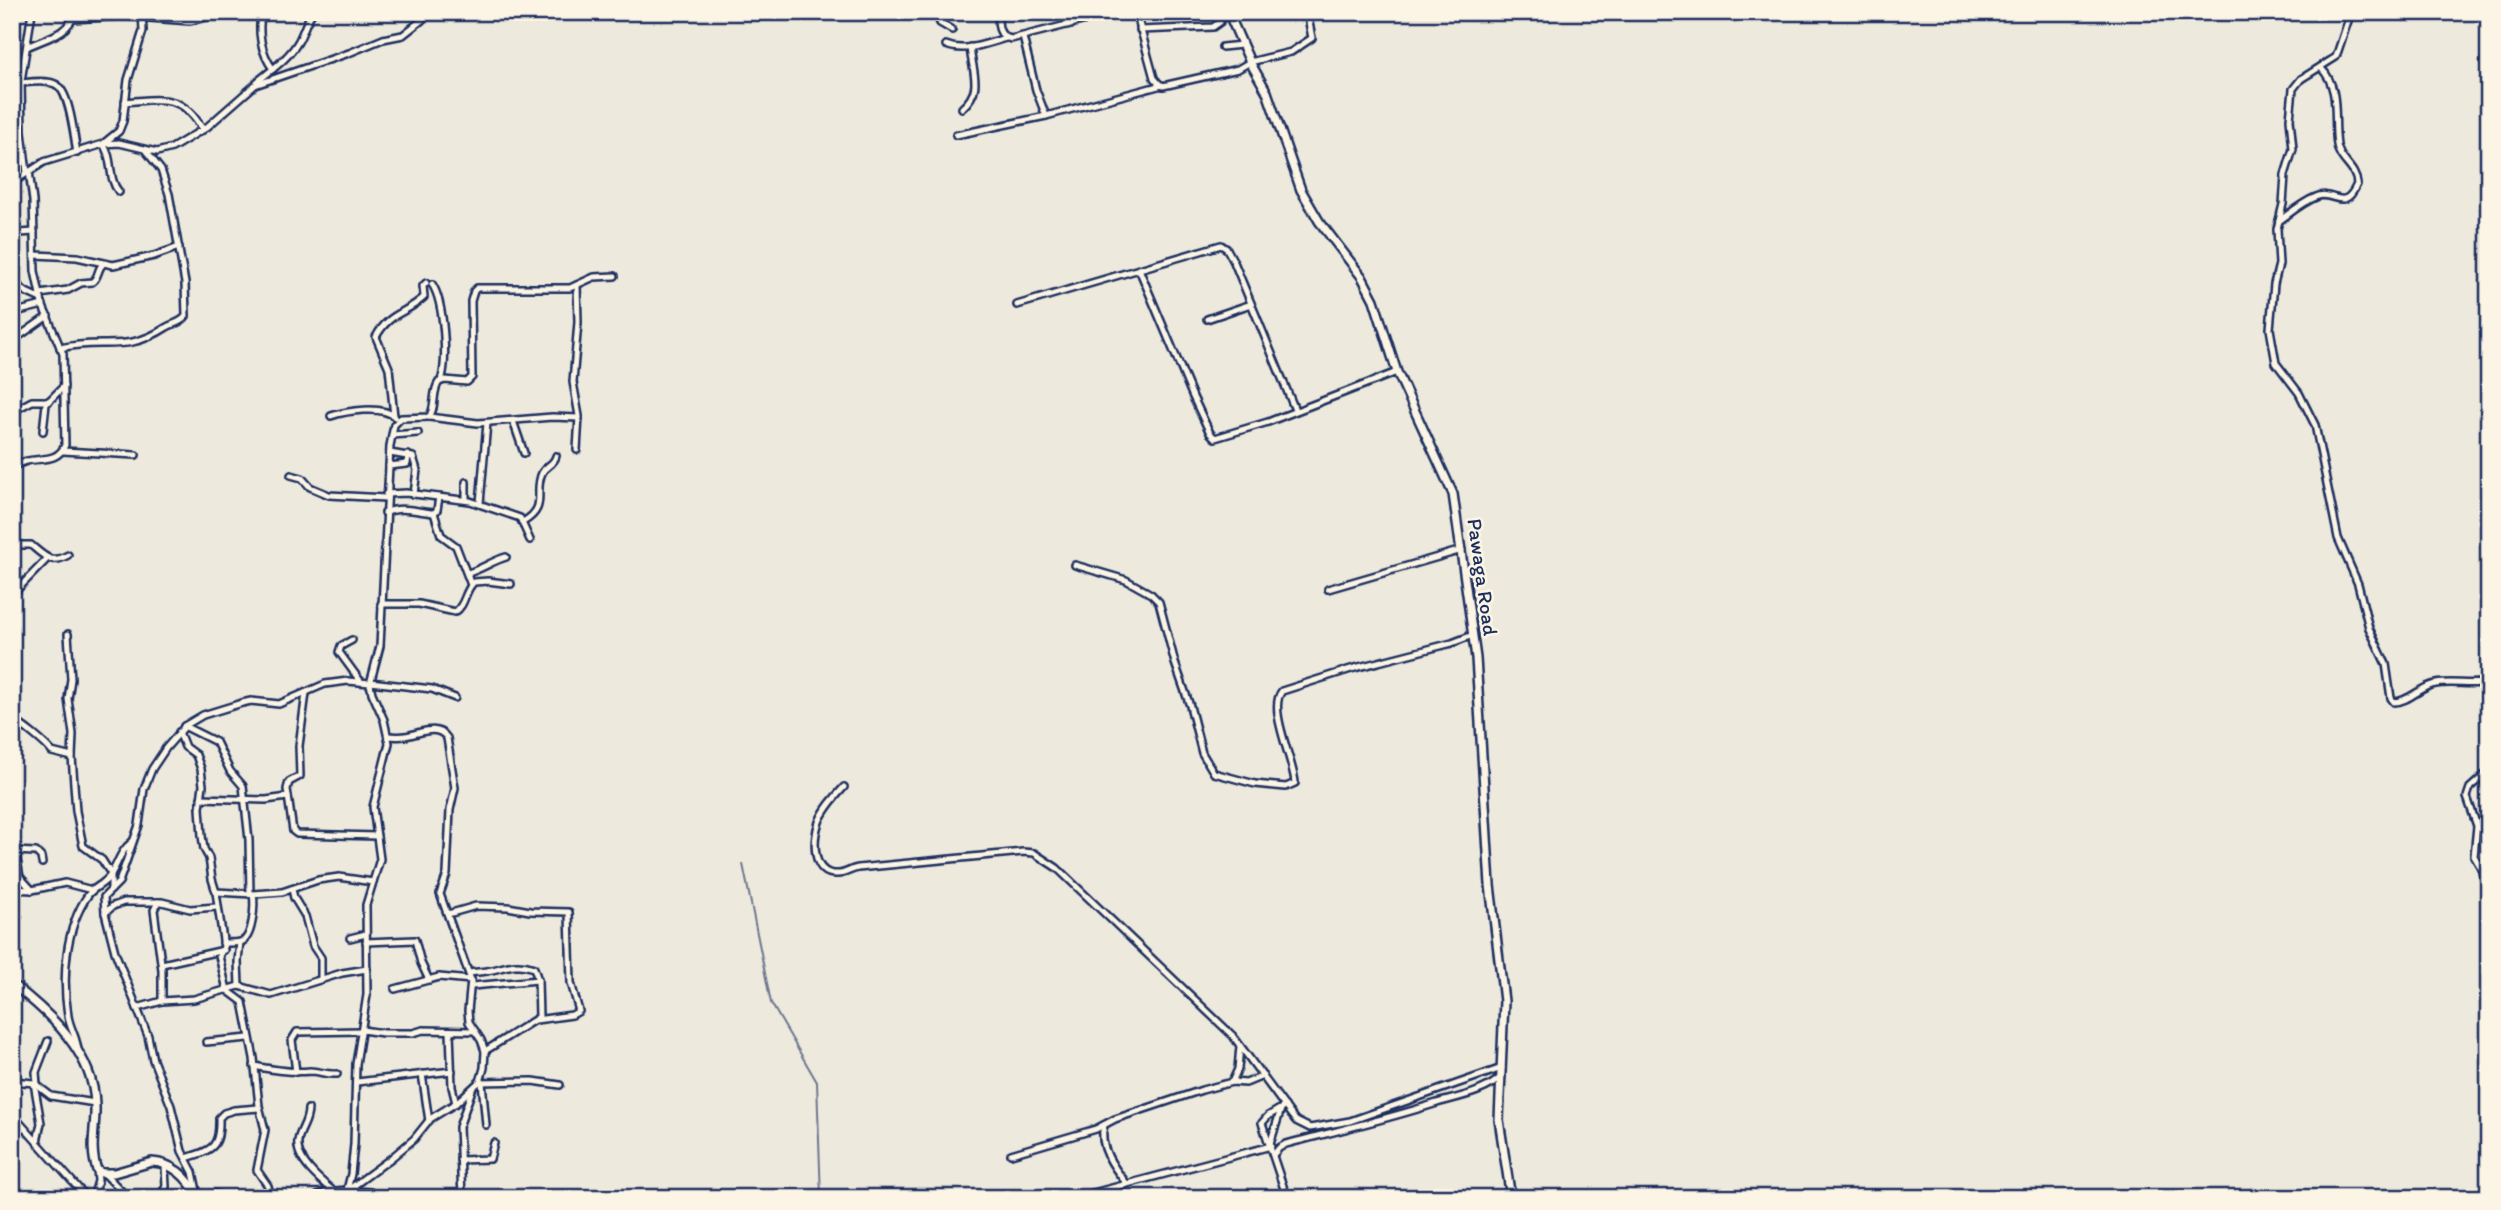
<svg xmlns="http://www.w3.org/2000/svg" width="2501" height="1210" font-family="Itim,sans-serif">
	<rect width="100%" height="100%" fill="#eee9dd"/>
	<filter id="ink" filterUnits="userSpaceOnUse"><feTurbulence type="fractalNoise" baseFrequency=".0143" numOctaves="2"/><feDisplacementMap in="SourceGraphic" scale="14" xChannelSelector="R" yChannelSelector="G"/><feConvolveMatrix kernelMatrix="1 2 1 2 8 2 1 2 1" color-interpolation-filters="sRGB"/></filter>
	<g filter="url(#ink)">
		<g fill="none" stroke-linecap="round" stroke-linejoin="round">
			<path stroke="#6c778f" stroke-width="2" d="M743 864 771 1003 817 1082 821 1198"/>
			<g stroke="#1b2f5e" stroke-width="10">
				<g id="street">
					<path d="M233 12H243"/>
					<path d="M262 12C257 31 261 53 273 69"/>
					<path d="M936 12 940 23 952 30"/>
					<path d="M998 12C998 24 997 36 1011 39L1118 12"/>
					<path d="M1069 12 1071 25"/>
					<path d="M1136 12 1154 78 1160 85 1163 86 1238 69 1250 62 1291 52 1312 38 1307 12"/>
					<path d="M2351 12 2336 57 2301 79 2293 89 2290 119 2293 149 2285 175 2283 204 2277 229 2279 264 2274 284 2270 329 2276 363 2299 393 2315 425 2338 538 2358 584 2369 628 2386 664 2391 698 2394 702C2409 702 2421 686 2436 684 2454 681 2471 686 2489 682"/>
					<path d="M73 19 123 16 190 21 228 12"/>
					<path d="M1140 30 1213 27 1220 22 1221 12"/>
					<path d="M1023 37 1036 90 1046 116"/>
					<path d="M946 45C965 53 987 43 1006 38"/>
					<path d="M27 47C45 38 69 35 75 12"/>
					<path d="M1222 47 1242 45"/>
					<path d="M257 82C271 70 288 59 298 42 304 32 305 22 313 12"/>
					<path d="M21 83C31 82 46 80 55 84 70 90 74 137 77 153"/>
					<path d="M125 102C162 99 182 93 203 130"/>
					<path d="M962 108C984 89 972 72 970 47"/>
					<path d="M956 135 1046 116 1162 85"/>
					<path d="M103 144C114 159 107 178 119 192"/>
					<path d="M104 144 119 143 157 152 172 148 207 127 255 85 349 53 383 39 403 35 422 20 423 12"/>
					<path d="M27 173 22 132 21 81 32 12"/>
					<path d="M12 183 44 162 103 144 119 131 123 121 128 80 143 31 142 12"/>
					<path d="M2279 221C2290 213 2303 202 2316 197 2333 189 2344 214 2357 184 2356 167 2339 161 2337 145 2333 120 2341 88 2321 68"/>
					<path d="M12 238 20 233 34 232"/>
					<path d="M35 255 77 257 113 265 154 256 179 247"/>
					<path d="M1139 269 1193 397 1210 433 1215 438 1268 422 1397 372"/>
					<path d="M12 281 26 292 41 299"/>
					<path d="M432 284C444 302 448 360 441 381"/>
					<path d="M577 285 578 322 573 382 579 416 577 450"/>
					<path d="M40 294 68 290 81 283 92 282C99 278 97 269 103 264"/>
					<path d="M1017 305 1221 245 1227 249 1234 262 1295 410"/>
					<path d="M12 313 43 305"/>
					<path d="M1207 319 1251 304"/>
					<path d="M21 335 48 316"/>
					<path d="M60 348C105 337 124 355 167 327 174 323 181 323 186 316L185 283 169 194 161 170 146 151"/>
					<path d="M17 409 32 401H48"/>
					<path d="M331 416C346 411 383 405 395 417"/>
					<path d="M394 416 389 368 376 337C389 312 406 314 424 297L423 286 426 283"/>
					<path d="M429 417 478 423 552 417 579 418"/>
					<path d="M513 421 524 453"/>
					<path d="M43 431 46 404 64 386"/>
					<path d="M392 435 418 433"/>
					<path d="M63 451 136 455"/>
					<path d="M390 453 413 457 417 470 414 494"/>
					<path d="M389 466 407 464 408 455"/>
					<path d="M12 468C32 452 55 468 65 445L63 354 42 304 35 271 33 201 29 171"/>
					<path d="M291 475 302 478 310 487 329 495 386 498"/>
					<path d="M386 494 406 493 470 501 520 518 530 540"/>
					<path d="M466 500V482"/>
					<path d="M480 503 487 423"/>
					<path d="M385 513C401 505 417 512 434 513L437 510 439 497"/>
					<path d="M434 513 441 535 456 546 471 585"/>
					<path d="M523 522C549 507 533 493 542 473 546 465 554 465 556 456"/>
					<path d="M12 545H31C44 556 51 565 68 555"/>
					<path d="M1075 565 1126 580 1151 594 1159 602 1175 663 1190 706 1202 753 1214 773 1255 784 1286 787 1295 783C1294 761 1267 708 1282 691L1351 669 1452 643 1473 635"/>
					<path d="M468 573C482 569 492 561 506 557"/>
					<path d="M1328 589 1462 550"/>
					<path d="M12 595 47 559"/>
					<path d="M381 604H419L455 612C466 605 464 591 474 582L488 581 511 584"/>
					<path d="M68 634 71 679 68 699 73 734 72 757 76 811 83 846 102 860 111 874V890"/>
					<path d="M352 640 341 646 339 652 361 682"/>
					<path d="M370 682 432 689 455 698"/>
					<path d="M306 693 299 746 300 776 289 782 287 789 293 831 297 834 377 836"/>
					<path d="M12 720C21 723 47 745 52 752L72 757"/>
					<path d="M184 726 216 742 230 771 243 786 249 840 250 894"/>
					<path d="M179 732 185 747 196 755 201 769 203 785 200 808 202 836 204 849 209 858 212 879 216 892 224 947 219 956 227 990"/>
					<path d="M388 736C393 736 399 737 405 736 419 734 437 723 447 738L455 788 450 810 447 874 440 894 471 980 468 1011 469 1022 481 1040 485 1051 484 1068 480 1082"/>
					<path d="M2489 771 2470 788 2467 797 2477 826 2474 856 2483 871 2489 898"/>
					<path d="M844 787C835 797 824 809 819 822 813 839 811 876 838 874 845 874 851 869 858 868L1023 852 1034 853 1057 868 1233 1036 1292 1116 1296 1121 1310 1128 1350 1121 1502 1068"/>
					<path d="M201 798 266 800 288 797"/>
					<path d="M15 850 20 877 32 890"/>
					<path d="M12 851 36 852 41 857 42 863"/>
					<path d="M12 889 32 890 65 883 92 890"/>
					<path d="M292 889 294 898 305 916 313 946 321 958V979"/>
					<path d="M216 892 253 894 282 892 318 880 339 877 373 882"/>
					<path d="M158 902 154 910 162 970V1001"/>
					<path d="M105 913 113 906 124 902H162L190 909 217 907"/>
					<path d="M448 914 476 906 508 907 530 911 569 912 571 983 579 1011 572 1015 536 1020"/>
					<path d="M12 915 18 917"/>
					<path d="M350 938 366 934"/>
					<path d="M366 942 415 940 421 963 429 980"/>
					<path d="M223 943C228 943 236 943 241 942 253 938 255 905 253 894"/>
					<path d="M162 964 224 950"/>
					<path d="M469 973C475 972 480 972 487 971 504 968 516 961 534 968L538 980 539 1017 485 1051"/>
					<path d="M239 986 238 961 240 942"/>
					<path d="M472 986 538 980"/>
					<path d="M395 989 439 977 471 980"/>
					<path d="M227 990 243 1002 254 1058 259 1106 265 1130 257 1170 268 1186 271 1198"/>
					<path d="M137 1008 162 1001 194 999 239 986 271 995 342 973 367 969"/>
					<path d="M362 1030 383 1033H413L423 1030 475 1031"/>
					<path d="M450 1031 452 1087 456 1103"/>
					<path d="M206 1042 249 1038"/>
					<path d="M78 1052C78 1039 70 1029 68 1016 62 977 65 928 88 895 94 887 103 885 109 877 118 865 119 852 132 842"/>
					<path d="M254 1066C273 1070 291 1073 310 1071 319 1071 327 1075 337 1074"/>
					<path d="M296 1072 292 1040 297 1032 362 1031"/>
					<path d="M422 1074 429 1121"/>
					<path d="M12 1081 34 1083 51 1096 95 1103"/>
					<path d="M357 1082 452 1071"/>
					<path d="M482 1082 486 1125"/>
					<path d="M1232 1082 1238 1069 1240 1046"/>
					<path d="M34 1083 41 1123 37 1142"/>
					<path d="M37 1085 36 1072 48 1041"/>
					<path d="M1285 1106 1268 1116 1262 1123 1287 1198"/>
					<path d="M308 1109C308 1123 300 1129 298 1141 295 1160 321 1181 333 1191"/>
					<path d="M12 1114 87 1198"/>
					<path d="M1104 1125C1098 1147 1114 1168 1127 1184"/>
					<path d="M1270 1144 1281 1109"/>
					<path d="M1011 1154 1096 1129 1115 1119 1202 1090 1232 1082 1246 1083 1263 1076"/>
					<path d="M1274 1154 1279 1148 1286 1144C1337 1131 1387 1119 1437 1103 1458 1097 1487 1092 1502 1076"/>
					<path d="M186 1158C213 1150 220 1147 219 1118L224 1113 234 1110 259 1108"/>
					<path d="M460 1160 490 1159 494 1143"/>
					<path d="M104 1173 128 1198"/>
					<path d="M348 1190 390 1159 414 1139 430 1119 456 1103 479 1082 533 1081 560 1085"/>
					<path d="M197 1191 193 1172 182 1151 171 1106 153 1060 148 1036 115 952 105 913 104 897 119 882 139 825 144 789 152 769 166 748 186 725 203 715 242 703 251 701 279 704 325 684 348 681 370 683"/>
					<path d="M1018 1195 1040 1198"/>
					<path d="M199 1197 216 1194 227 1198"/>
					<path d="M93 1198 98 1181 97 1170"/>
					<path d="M158 1198 166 1187 165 1165"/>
					<path d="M313 1198C330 1188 351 1190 370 1192L372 1198"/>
					<path d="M345 1198 351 1174 354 1144 356 1064 367 995 366 905 380 859 373 807 389 743 384 720 372 693 370 684 380 646 390 446 394 425 401 418 429 417C437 407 431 393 439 382L445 380 467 382 472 377 471 301 474 291 477 288H570L594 277 615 276"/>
					<path d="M462 1198 459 1127 472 1090"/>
					<path d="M1074 1198 1271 1146"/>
				</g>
			</g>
			<g stroke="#1b2f5e" stroke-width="12">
				<g id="secondary">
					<path d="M1228 12 1250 62 1267 92 1301 190 1319 221 1362 277 1374 300 1397 372 1453 494 1476 658 1490 885 1504 1001 1499 1120 1511 1198"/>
					<path d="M12 984C50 1013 94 1054 95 1105 96 1127 89 1148 97 1170L102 1173H114L152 1162C174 1163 189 1179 199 1198"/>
				</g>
			</g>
			<use href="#street" stroke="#fcf5e5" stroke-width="5"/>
			<use href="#secondary" stroke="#fcf5e5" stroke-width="7"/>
		</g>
	</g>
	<g text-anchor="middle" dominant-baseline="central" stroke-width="5" stroke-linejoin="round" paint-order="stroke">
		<g font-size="21" fill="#1b2f5e" stroke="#fcf5e5">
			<text transform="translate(1483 577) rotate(82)">Pawaga Road</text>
		</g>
	</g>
	<rect width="2501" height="1210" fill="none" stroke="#fcf5e5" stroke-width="42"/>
	<rect x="21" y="21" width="2459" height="1168" fill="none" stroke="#1b2f5e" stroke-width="2.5" filter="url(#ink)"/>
</svg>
